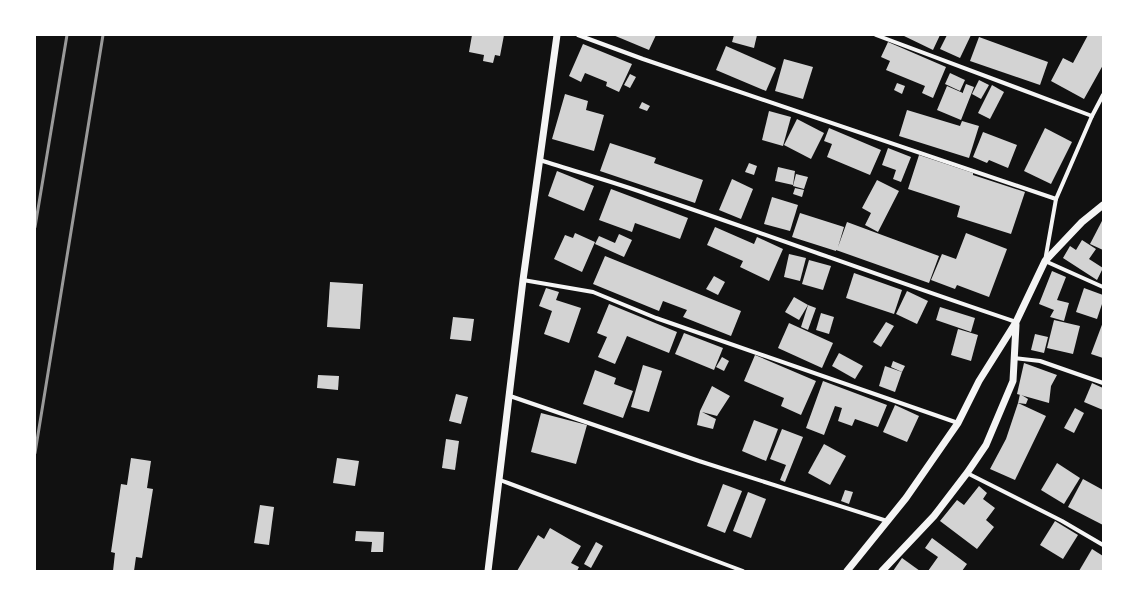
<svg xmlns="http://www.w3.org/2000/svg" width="1138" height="606" font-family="'Titillium Web',sans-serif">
	<rect width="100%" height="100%" fill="#111"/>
	<g fill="#d3d3d3">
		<path d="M472 35H504L500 56 495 55 493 63 483 61 484 55 469 52Z"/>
		<path d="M613 35H656L649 50Z"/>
		<path d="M734 35H757L754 48 732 42Z"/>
		<path d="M902 35H940L933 50Z"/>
		<path d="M947 35H971L960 58 940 49Z"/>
		<path d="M1088 35H1103V65L1084 99 1051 81 1063 58 1073 63Z"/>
		<path d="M979 37 1048 62 1040 85 970 61Z"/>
		<path d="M888 42 946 67 933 98 922 93 925 86 886 70 890 61 881 57Z"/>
		<path d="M583 44 632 64 619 92 606 86 607 82 585 73 581 82 569 76Z"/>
		<path d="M726 46 776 68 766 91 716 70Z"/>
		<path d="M784 59 813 67 803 99 775 91Z"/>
		<path d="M950 73 965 80 960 91 945 84Z"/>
		<path d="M630 74 636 77 630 88 624 85Z"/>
		<path d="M979 80 989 85 981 99 972 94Z"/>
		<path d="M897 83 905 86 902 94 894 90Z"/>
		<path d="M966 84 974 87 961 120 937 110 947 86 963 93V92Z"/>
		<path d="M992 85 1004 92 990 119 978 113Z"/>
		<path d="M565 94 588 101 586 110 604 115 594 151 552 139Z"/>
		<path d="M642 102 650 106 647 111 639 108Z"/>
		<path d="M907 110 960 126 962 121 979 126 969 158 899 136Z"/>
		<path d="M769 111 791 117 783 146 762 140Z"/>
		<path d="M797 119 824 133 811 159 784 145Z"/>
		<path d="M829 128 881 150 870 175 827 157 832 144 824 141Z"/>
		<path d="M1045 128 1072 142 1051 184 1024 171Z"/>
		<path d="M983 132 1017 145 1008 168 989 160 987 163 973 157Z"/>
		<path d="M610 143 656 158 654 163 703 180 695 203 600 171Z"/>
		<path d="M888 148 911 157 901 182 893 179 896 170 882 165Z"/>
		<path d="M919 155 973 173V175L1025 192 1011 234 957 217 960 206 908 189Z"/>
		<path d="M749 163 757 166 754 175 745 172Z"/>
		<path d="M778 167 795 171 793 185 775 181Z"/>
		<path d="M557 171 594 186 584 211 548 196Z"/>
		<path d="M796 174 808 177 804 189 793 186Z"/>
		<path d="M732 179 753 189 741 219 719 210Z"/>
		<path d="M877 180 899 191 878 232 865 225 871 213 862 208Z"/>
		<path d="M795 188 804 190 802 197 793 194Z"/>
		<path d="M611 189 688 218 680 239 635 223 632 232 599 220Z"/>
		<path d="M772 197 798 205 790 231 764 224Z"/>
		<path d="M800 213 844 227 838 247 847 222 939 256 929 283 836 250V251L792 237Z"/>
		<path d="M1103 219V250L1090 244Z"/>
		<path d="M715 227 754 244 757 237 783 249 769 281 740 267 743 261 707 245Z"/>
		<path d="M575 233 595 242 582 272 554 259 565 235 573 238Z"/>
		<path d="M966 233 1007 249 989 297 957 285 955 289 931 280 942 254 956 259Z"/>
		<path d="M619 234 632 240 624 257 595 244 599 236 615 243Z"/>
		<path d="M1082 240 1096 249 1089 259 1103 268 1097 280 1063 258 1070 246 1076 250Z"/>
		<path d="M789 254 806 258 800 281 784 277Z"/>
		<path d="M605 256 741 311 731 336 683 317 687 310 663 301 659 311 593 284Z"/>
		<path d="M809 260 831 266 823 290 802 284Z"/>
		<path d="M1052 271 1066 277 1057 300 1069 303 1064 321 1050 317 1054 310 1039 304Z"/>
		<path d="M854 273 902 290 894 314 846 298Z"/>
		<path d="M714 276 725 282 718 295 706 289Z"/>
		<path d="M330 282 363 284 360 329 327 327Z"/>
		<path d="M546 288 559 292 556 300 581 308 569 343 544 334 552 311 539 306Z"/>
		<path d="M1084 288 1103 295V301L1097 319 1076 312Z"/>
		<path d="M907 291 928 301 917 324 896 314Z"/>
		<path d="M794 297 808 305 799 320 785 312Z"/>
		<path d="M609 304 677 332 669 353 627 336 615 364 598 357 607 337 597 333Z"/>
		<path d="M808 305 816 308 808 330 801 327Z"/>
		<path d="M940 307 975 318 971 332 936 320Z"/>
		<path d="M821 313 834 317 829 334 816 330Z"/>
		<path d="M453 317 474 319 471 341 450 339Z"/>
		<path d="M1054 320 1080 326 1073 354 1047 348Z"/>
		<path d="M886 322 894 326 881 347 873 342Z"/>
		<path d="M1103 322V358L1091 354Z"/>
		<path d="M789 323 833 343 822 368 778 348Z"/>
		<path d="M958 329 978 335 971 361 951 355Z"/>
		<path d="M684 333 723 348 714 370 675 354Z"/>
		<path d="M1035 334 1048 337 1044 353 1031 350Z"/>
		<path d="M839 353 863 366 855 379 832 366Z"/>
		<path d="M755 355 816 381 801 415 781 406 784 398 744 381Z"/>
		<path d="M722 357 729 361 724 371 716 367Z"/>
		<path d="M893 361 905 366 902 372 891 367Z"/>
		<path d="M1024 363 1057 375 1051 386 1049 403 1017 394Z"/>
		<path d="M643 365 662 371 649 412 631 407Z"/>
		<path d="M885 366 902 372 895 392 879 386Z"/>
		<path d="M595 370 616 378 614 384 633 391 623 418 583 404Z"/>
		<path d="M318 375 339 376 338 390 317 388Z"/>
		<path d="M823 381 887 405 878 427 855 419 852 426 838 421 842 408 835 406 824 435 806 428Z"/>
		<path d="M1092 383 1103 388V410L1084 402Z"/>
		<path d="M712 386 730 396 717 416 702 412 716 419 713 429 697 425 700 411Z"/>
		<path d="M456 394 468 397 461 424 449 421Z"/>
		<path d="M1020 394 1028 399 1026 404 1018 403Z"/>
		<path d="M1018 403 1046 416 1015 480 990 469 1006 439Z"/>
		<path d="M895 405 919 416 907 442 883 432Z"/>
		<path d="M1075 408 1084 413 1074 433 1064 428Z"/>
		<path d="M541 413 587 425 576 464 531 452Z"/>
		<path d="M754 420 778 429 766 461 742 451Z"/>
		<path d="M782 429 803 437 785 482 780 480 786 465 770 459Z"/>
		<path d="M446 439 459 441 455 470 442 468Z"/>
		<path d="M824 444 846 456 830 485 808 473Z"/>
		<path d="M131 458 151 461 147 488 153 489 142 558 136 557 134 571H113L115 553 111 552 121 484 127 485Z"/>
		<path d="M337 458 359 461 355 486 333 483Z"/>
		<path d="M1057 463 1080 478 1064 504 1041 490Z"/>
		<path d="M1083 479 1103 490V525L1068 507Z"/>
		<path d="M723 484 742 491 725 533 707 526Z"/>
		<path d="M979 486 987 493 983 499 995 508 986 520 994 527 977 549 940 521 957 500 964 505Z"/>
		<path d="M845 490 853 492 849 504 841 501Z"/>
		<path d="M748 492 766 499 751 538 733 531Z"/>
		<path d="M260 505 274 507 269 545 254 543Z"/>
		<path d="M1055 521 1078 535 1063 559 1040 545Z"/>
		<path d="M550 528 581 546 571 563 579 567 577 571H517L538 535 544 539Z"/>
		<path d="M356 531 384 532 383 552H371L372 542 355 541Z"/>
		<path d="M932 538 967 564 962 571H928L938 557 925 548Z"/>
		<path d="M596 542 603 546 591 568 584 564Z"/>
		<path d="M1092 549 1103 556V571H1079Z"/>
		<path d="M902 558 920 571H893Z"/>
	</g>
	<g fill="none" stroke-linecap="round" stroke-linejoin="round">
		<g stroke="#f5f5f5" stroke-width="4">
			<path d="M578 35 643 59 1056 199"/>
			<path d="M876 35 1092 116"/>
			<path d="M1103 95 1092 116 1056 199 1045 261 1103 287"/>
			<path d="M540 160C577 172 614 182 650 195 772 236 893 281 1016 322"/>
			<path d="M523 280 593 292 656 318 958 423"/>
			<path d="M1014 358 1040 361 1103 383"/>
			<path d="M510 396 699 461 887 521"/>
			<path d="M967 473 1062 521 1103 545"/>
			<path d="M500 480 743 571"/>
		</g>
		<g stroke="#f5f5f5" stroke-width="7">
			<path d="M488 571 523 280 557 35"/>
			<path d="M847 571 906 498 958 423 979 381 1016 322 1045 261 1082 222 1103 205"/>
			<path d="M882 571 934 516 967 473 986 445 1013 381 1016 325"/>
		</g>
		<g stroke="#9a9a9a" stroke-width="3">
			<path d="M35 227 67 35"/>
			<path d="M35 453 103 35"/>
		</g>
	</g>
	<rect width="1138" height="606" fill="none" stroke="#ffffff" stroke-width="72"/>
</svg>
